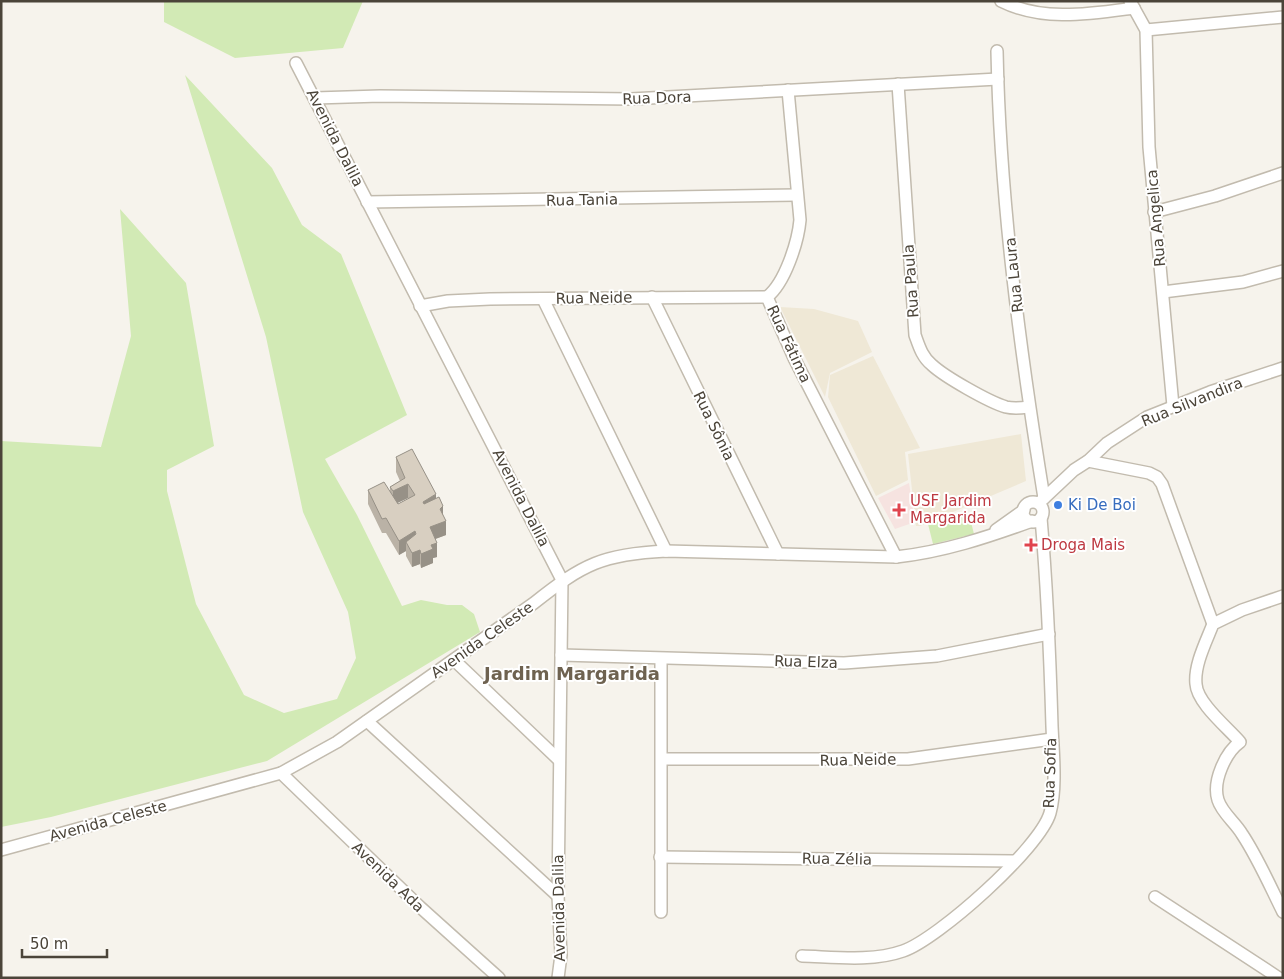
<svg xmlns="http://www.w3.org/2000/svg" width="1284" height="979" font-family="'DejaVu Sans',sans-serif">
	<rect width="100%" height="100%" fill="#f6f3ec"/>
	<g fill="#efe8d6">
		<path d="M780 307 814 309 858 321 872 352 830 373 825 397Z"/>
		<path d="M873 356 920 448 905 452 908 480 876 496 828 397 830 375Z"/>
		<path d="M1021 434 1026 481 920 526H916L908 454Z"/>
	</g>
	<path fill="#f6e3e0" d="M909 483 915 522 895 529 878 498Z"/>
	<g fill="#d2eab5">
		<path d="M164 1H363L343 48 235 58 164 22Z"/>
		<path d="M185 75 272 168 302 225 341 254 407 415 325 459 357 515 402 606 421 600 447 605H462L474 614 480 632 267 761 51 817 1 827V441L101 447 131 336 120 209 186 283 214 446 167 470V491L196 604 244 695 284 713 337 699 356 658 348 612 303 512 266 337Z"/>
		<path d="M969 514 974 534 933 544 928 524Z"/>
	</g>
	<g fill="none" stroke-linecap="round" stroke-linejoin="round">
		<g stroke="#c2bbae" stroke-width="14">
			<g id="street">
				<path d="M1001 1C1043 22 1089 14 1134 8"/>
				<path d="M1130 1 1146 30 1149 147 1173 406"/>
				<path d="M1146 30 1283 17"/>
				<path d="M997 51C1000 201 1020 350 1044 498"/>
				<path d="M296 63 562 580 558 896 561 955 558 978"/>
				<path d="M898 84 915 335C919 346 922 357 932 365 945 377 989 402 1006 407 1014 409 1021 408 1029 407"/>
				<path d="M315 98 380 96 631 99 998 79"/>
				<path d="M367 202 797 195"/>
				<path d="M1154 212 1215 196 1283 173"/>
				<path d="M1163 292 1243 282 1283 271"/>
				<path d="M652 297 778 554"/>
				<path d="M767 297 794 358 896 557"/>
				<path d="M767 297C785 283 798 242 800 220L788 90"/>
				<path d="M543 299 666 551"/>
				<path d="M420 306 448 301 490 299 767 297"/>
				<path d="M1088 461 1149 473 1157 477 1162 484 1213 624"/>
				<path d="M1040 502 1074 470 1088 461 1107 443 1147 417 1210 392 1283 368"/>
				<circle cx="1033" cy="512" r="10"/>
				<path d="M996 530 1024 510"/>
				<path d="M1283 596 1242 610 1213 624C1206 642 1194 665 1196 684 1197 703 1228 728 1240 742 1226 752 1212 781 1218 800 1222 813 1235 822 1242 834 1258 858 1270 886 1283 912"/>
				<path d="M561 655 844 663 937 656 1049 634"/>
				<path d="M454 660 559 760"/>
				<path d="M367 721 558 896"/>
				<path d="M662 759H908L1052 739"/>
				<path d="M281 773 420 907 499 978"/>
				<path d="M1 850 281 773 337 742 534 603C583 564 603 554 666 551L896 557C943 552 988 537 1032 521"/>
				<path d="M660 857 1013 861"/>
				<path d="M1155 897 1279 978"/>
				<path d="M661 912V659"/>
				<path d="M802 956C834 957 872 962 903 951 938 939 1040 848 1050 813 1057 788 1053 751 1052 726 1050 656 1047 587 1041 518"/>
			</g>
		</g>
		<use href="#street" stroke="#fff" stroke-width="11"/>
	</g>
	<path fill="#bab2a6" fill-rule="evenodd" d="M396 457 436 498 443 516 446 535 435 539 437 557 433 558V563L421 568 420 564 412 567 406 556V551L399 555 386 533H382L368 504V490L390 491V487L400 481 396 472ZM408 498V499L398 504 397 503Z"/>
	<g fill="#979187">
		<path d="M408 484V498L393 505V491Z"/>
		<path d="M436 494V509L423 516V502Z"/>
		<path d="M443 506V520L440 509Z"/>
		<path d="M446 521V535L430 541V527Z"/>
		<path d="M415 531V545L406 542V551L399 555V541Z"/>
		<path d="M437 543V557L433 558V563L421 568V554L431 545Z"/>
		<path d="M420 550V564L412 567V553Z"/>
	</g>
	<path fill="#d8cfc1" stroke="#979187" d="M412 449 436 494 423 502 424 504 439 497 443 506 440 509 446 521 430 527 437 543 431 545 433 549 421 554 420 550 412 553 406 542 416 534 415 531 399 541 386 518 382 519 368 490 384 482 398 504 415 495 408 484 393 491 390 487 405 478 396 457Z"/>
	<circle fill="#3f7fe0" stroke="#fff" stroke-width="2" cx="1058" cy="505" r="5"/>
	<g fill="#e0444e" stroke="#fff" stroke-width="2">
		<path d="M896.5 502.5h5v5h5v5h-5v5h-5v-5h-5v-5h5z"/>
		<path d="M1028.5 537.5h5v5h5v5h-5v5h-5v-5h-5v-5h5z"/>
	</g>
	<g text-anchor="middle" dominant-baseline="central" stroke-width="4" stroke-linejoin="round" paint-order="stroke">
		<g font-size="15" fill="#4b4439" stroke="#fff">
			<text transform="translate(657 98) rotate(-2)">Rua Dora</text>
			<text transform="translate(335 138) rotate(63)">Avenida Dalila</text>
			<text transform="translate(582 200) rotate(-1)">Rua Tania</text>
			<text transform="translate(1156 218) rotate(-95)">Rua Angelica</text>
			<text transform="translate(1014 275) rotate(-96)">Rua Laura</text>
			<text transform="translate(911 281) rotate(-94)">Rua Paula</text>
			<text transform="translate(594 298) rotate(-1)">Rua Neide</text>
			<text transform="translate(789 344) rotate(65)">Rua Fátima</text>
			<text transform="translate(1192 402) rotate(-22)">Rua Silvandira</text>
			<text transform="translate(714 426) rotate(64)">Rua Sônia</text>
			<text transform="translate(521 498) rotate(63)">Avenida Dalila</text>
			<text transform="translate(482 640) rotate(-35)">Avenida Celeste</text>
			<text transform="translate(806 662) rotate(2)">Rua Elza</text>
			<text transform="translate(858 760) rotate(-1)">Rua Neide</text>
			<text transform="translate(1050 773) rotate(-88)">Rua Sofia</text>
			<text transform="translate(108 821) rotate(-15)">Avenida Celeste</text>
			<text transform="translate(837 859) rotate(1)">Rua Zélia</text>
			<text transform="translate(388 877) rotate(44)">Avenida Ada</text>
			<text transform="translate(559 908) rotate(-91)">Avenida Dalila</text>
		</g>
		<g font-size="15" fill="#be3a42" stroke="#fff" text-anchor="start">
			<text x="910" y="501">USF Jardim<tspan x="910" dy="17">Margarida</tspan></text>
			<text x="1041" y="545">Droga Mais</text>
		</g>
		<g font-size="15" fill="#366cbe" stroke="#fff" text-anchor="start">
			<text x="1068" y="505">Ki De Boi</text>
		</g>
		<g font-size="18" font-weight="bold" fill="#6e6250" stroke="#fff">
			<text x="572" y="673">Jardim Margarida</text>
		</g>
	</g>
	<rect width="1284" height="979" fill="none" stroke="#4b4439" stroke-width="5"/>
	<path d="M22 949v8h85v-8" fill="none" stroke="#4b4439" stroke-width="2.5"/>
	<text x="30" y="949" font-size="15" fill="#4b4439" stroke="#ffffff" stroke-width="4" paint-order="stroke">50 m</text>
</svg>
